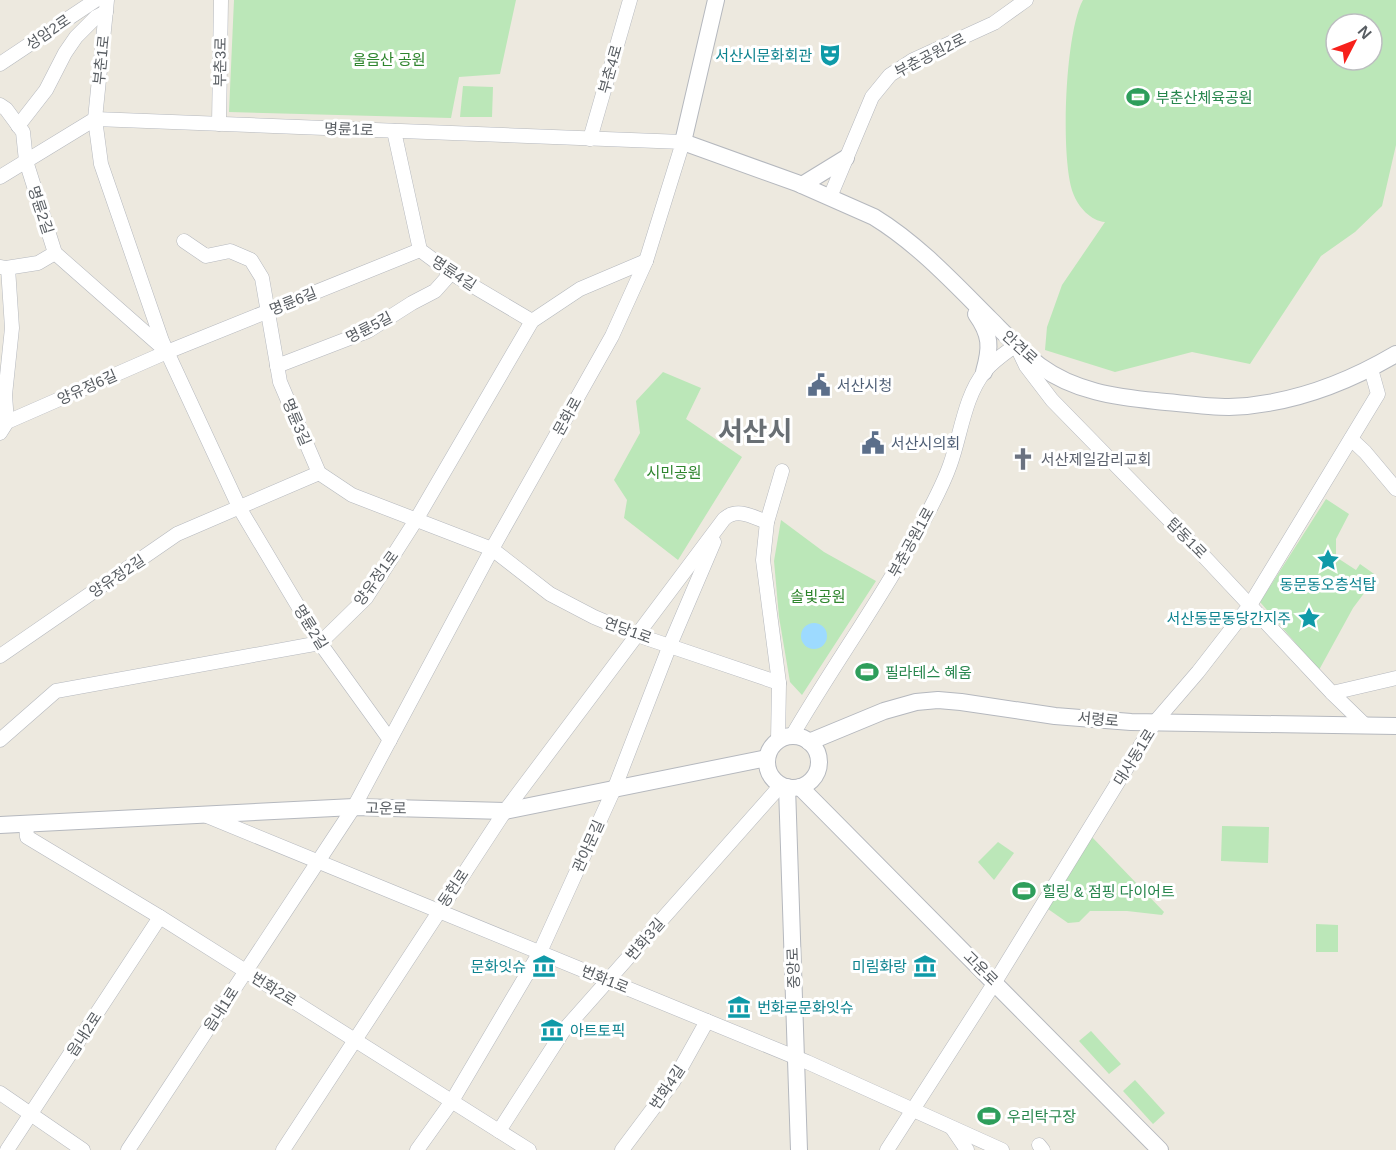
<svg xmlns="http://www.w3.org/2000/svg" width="1396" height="1150" font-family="Helvetica,'Noto Sans KR',sans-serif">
	<rect width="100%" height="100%" fill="#ede9df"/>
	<g fill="#bbe7b8" fill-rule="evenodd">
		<path d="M234 0H516L500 74 459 77 451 118 229 112Z"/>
		<path d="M1083 0H1396V145L1382 206 1355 232 1321 256 1250 364 1192 352 1115 372 1045 350 1047 327 1062 285 1105 222C1091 221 1078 207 1073 193 1060 158 1065 32 1083 0ZM1336 24H1372V60H1336Z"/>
		<path d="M463 86 493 87 492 117H460Z"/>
		<path d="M663 372 701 388 686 419 742 457 678 560 624 518 627 500 614 480 640 433 636 401Z"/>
		<path d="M1326 499 1349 514 1336 539V557L1356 570 1360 564 1377 576 1353 608 1319 670 1260 602Z"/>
		<path d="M781 520 824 552 876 581 802 695 790 682 779 617 774 561Z"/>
		<path d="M1222 826 1269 827 1268 863 1221 861Z"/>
		<path d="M1091 836 1164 912 1162 915 1127 911H1090L1079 922 1068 923 1048 909 1088 838Z"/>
		<path d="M998 842 1014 853 994 880 978 862Z"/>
		<path d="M1316 924 1338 925V952H1316Z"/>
		<path d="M1091 1031 1121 1064 1109 1074 1079 1041Z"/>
		<path d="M1135 1080 1165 1113 1153 1124 1123 1091Z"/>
	</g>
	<circle fill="#9ddaff" cx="814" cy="636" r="13"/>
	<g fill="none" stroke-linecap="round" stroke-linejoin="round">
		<g stroke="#b5b8be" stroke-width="15">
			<g id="minor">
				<path d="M107 0 95 119 101 164 162 341 240 509 320 643 390 740"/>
				<path d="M0 64 96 0"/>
				<path d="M0 105 6 109 23 132 26 161 55 253 164 349"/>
				<path d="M219 124 221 0"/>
				<path d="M18 126 46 90 65 53 76 37 96 17 106 12"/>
				<path d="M394 131 420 250 451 273 532 321"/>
				<path d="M590 139 630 0"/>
				<path d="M0 177 95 119 683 142 646 261 612 336 492 549 354 807 128 1150"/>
				<path d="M830 197 872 97 890 75 913 60 994 23 1026 0"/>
				<path d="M184 241 206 256 230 251 251 260 262 278 280 382 319 473 352 495 492 549 550 594 594 617 637 635 779 683"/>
				<path d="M1 267 6 268 38 263 55 253"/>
				<path d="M277 366 368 331 412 303 435 291 451 273"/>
				<path d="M7 422 5 395 12 328 8 268"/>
				<path d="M0 433 7 422 167 352 420 250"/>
				<path d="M1351 439 1365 452 1396 489"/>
				<path d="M0 656 177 534 319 473"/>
				<path d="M1332 693 1396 678"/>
				<path d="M792 736C832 667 880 601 918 531 930 509 942 488 950 465 961 435 964 397 985 371 993 361 1005 353 1016 345L1026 366 1052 400 1183 534 1332 693 1365 725"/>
				<path d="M0 740 56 691 320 643 366 598 416 520 532 321 580 289 646 261"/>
				<path d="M778 741 779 683 763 560 767 522 782 471"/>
				<path d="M207 816 807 1062 1002 1150"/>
				<path d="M26 824 27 837 160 917 529 1150"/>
				<path d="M0 1093 83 1150"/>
				<path d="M952 1128 967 1150"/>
				<path d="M499 1131 564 1030 781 785"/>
				<path d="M1039 1145 1043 1150"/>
				<path d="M7 1150 160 917"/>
				<path d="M283 1150 505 811 724 519C737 507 753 517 767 522"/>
				<path d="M417 1150 452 1101 540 952 615 787 670 645 714 542"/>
				<path d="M622 1150 673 1082 707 1021"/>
				<path d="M887 1150 995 982 1155 722 1198 672 1250 605 1378 394 1371 369"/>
			</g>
		</g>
		<g stroke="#b5b8be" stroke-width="18">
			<g id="tertiary">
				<path d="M716 0 683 142 797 183 874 217C918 244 954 283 990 319 1006 335 1022 352 1040 366 1074 391 1115 397 1156 401 1180 403 1205 407 1229 407 1288 405 1345 384 1396 354"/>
				<path d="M802 185 846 158"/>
				<path d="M976 314C991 335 991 347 984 372"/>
				<circle cx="793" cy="762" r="26"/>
				<path d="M809 742 884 711 916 702 938 700 961 702 1055 716 1131 722 1396 726"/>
				<path d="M787 787 799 1150"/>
				<path d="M800 787 1160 1150"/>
				<path d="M0 825 354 807 505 811 767 758"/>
			</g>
		</g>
		<use href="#minor" stroke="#fff" stroke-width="14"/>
		<use href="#tertiary" stroke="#fff" stroke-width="16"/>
	</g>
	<defs>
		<g id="theatre-bare" transform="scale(1.8)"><path d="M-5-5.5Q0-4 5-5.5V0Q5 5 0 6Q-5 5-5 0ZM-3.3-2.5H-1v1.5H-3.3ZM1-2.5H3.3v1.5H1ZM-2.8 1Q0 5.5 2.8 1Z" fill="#0f9aa8" stroke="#fff" stroke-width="2.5" paint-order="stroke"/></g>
		<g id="stadium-bare" transform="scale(1.8)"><path d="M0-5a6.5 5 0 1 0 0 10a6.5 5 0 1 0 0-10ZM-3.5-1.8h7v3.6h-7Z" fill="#2e9e5b" stroke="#fff" stroke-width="2.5" paint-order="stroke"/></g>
		<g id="civic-bare" transform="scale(1.8)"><path d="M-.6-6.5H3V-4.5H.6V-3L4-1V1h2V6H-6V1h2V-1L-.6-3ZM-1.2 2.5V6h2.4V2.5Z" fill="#5c6f8a" stroke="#fff" stroke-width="2.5" paint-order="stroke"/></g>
		<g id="church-bare" transform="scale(1.8)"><path d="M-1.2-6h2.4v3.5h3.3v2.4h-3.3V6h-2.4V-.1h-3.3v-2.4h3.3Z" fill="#6b7280" stroke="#fff" stroke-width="2.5" paint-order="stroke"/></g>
		<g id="sight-bare" transform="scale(1.8)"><path d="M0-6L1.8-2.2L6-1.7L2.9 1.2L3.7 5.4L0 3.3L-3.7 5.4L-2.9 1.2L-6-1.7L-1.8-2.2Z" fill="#0f9aa8" stroke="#fff" stroke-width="2.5" paint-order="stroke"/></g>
		<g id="museum-bare" transform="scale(1.8)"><path d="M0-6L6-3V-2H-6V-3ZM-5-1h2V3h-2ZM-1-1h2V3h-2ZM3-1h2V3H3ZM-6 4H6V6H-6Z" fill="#0f9aa8" stroke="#fff" stroke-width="2.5" paint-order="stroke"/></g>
	</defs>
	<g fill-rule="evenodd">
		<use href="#theatre-bare" x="830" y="55"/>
		<use href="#stadium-bare" x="1138" y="97"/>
		<use href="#civic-bare" x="819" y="385"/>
		<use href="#civic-bare" x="873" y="443"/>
		<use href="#church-bare" x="1023" y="459"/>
		<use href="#sight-bare" x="1328" y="560"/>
		<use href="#sight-bare" x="1309" y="618"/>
		<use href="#stadium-bare" x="867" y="672"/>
		<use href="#stadium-bare" x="1024" y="891"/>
		<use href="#museum-bare" x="544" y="966"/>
		<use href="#museum-bare" x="925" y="966"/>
		<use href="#museum-bare" x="739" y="1007"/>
		<use href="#museum-bare" x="552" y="1030"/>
		<use href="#stadium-bare" x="989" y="1116"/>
	</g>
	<g text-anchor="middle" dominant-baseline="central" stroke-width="6" stroke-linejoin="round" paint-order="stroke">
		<g font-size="15" fill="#585d62" stroke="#fff">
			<text transform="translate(48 32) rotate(-34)">성암2로</text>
			<text transform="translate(930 55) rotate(-27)">부춘공원2로</text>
			<text transform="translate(101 60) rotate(-84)">부춘1로</text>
			<text transform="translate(220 62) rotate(-89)">부춘3로</text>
			<text transform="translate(610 69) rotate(-74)">부춘4로</text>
			<text transform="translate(349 129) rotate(2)">명륜1로</text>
			<text transform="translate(41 210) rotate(72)">명륜2길</text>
			<text transform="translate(454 273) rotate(33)">명륜4길</text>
			<text transform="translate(293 301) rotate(-22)">명륜6길</text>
			<text transform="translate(369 327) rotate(-27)">명륜5길</text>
			<text transform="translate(1020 347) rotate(42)">안견로</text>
			<text transform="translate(87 387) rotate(-24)">양유정6길</text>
			<text transform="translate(567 416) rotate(-61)">문화로</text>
			<text transform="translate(297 422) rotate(67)">명륜3길</text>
			<text transform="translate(1187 538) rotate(46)">탑동1로</text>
			<text transform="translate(911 542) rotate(-61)">부춘공원1로</text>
			<text transform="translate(117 576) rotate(-34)">양유정2길</text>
			<text transform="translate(376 578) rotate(-54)">양유정1로</text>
			<text transform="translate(311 627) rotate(58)">명륜2길</text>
			<text transform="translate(628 630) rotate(20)">연당1로</text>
			<text transform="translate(1098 719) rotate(5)">서령로</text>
			<text transform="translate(1134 757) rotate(-58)">대사동1로</text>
			<text transform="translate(386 808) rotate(1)">고운로</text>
			<text transform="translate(588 846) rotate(-66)">관아문길</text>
			<text transform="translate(453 888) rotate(-56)">동헌로</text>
			<text transform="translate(645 939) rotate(-49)">번화3길</text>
			<text transform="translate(793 968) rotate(-92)">중앙로</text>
			<text transform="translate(981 968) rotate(45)">고운로</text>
			<text transform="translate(605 979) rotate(22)">번화1로</text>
			<text transform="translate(274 989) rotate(32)">번화2로</text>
			<text transform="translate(221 1009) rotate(-57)">읍내1로</text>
			<text transform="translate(84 1034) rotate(-57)">읍내2로</text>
			<text transform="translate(667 1087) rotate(-56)">번화4길</text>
		</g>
		<g font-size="15" fill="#0d838f" stroke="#fff" text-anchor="end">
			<text x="812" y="55">서산시문화회관</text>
			<text x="1328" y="584" text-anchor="middle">동문동오층석탑</text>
			<text x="1291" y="618">서산동문동당간지주</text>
			<text x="526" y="966">문화잇슈</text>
			<text x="907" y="966">미림화랑</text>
			<text x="757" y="1007" text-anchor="start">번화로문화잇슈</text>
			<text x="570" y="1030" text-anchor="start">아트토픽</text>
		</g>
		<g font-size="15" fill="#2e852d" stroke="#fff">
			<text x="389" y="59">울음산 공원</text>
			<text x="674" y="472">시민공원</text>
			<text x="818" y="596">솔빛공원</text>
		</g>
		<g font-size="15" fill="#27864d" stroke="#fff" text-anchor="start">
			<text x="1156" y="97">부춘산체육공원</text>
			<text x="885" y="672">필라테스 혜움</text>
			<text x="1042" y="891">힐링 &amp; 점핑 다이어트</text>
			<text x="1007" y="1116">우리탁구장</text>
		</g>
		<g font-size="15" fill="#4e5e75" stroke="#fff" text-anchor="start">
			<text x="837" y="385">서산시청</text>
			<text x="891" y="443">서산시의회</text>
		</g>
		<g font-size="15" fill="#5b616d" stroke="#fff" text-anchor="start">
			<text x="1041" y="459">서산제일감리교회</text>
		</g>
		<g font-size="27" font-weight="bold" fill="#696f74" stroke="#fff">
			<text x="755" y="432">서산시</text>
		</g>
	</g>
	<g transform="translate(1354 42) rotate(48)"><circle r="28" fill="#ffffff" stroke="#bcbec0" stroke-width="1.5"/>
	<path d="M0-4.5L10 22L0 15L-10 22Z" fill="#f7201b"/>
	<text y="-9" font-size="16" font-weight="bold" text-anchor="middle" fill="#585d62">N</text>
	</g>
</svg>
